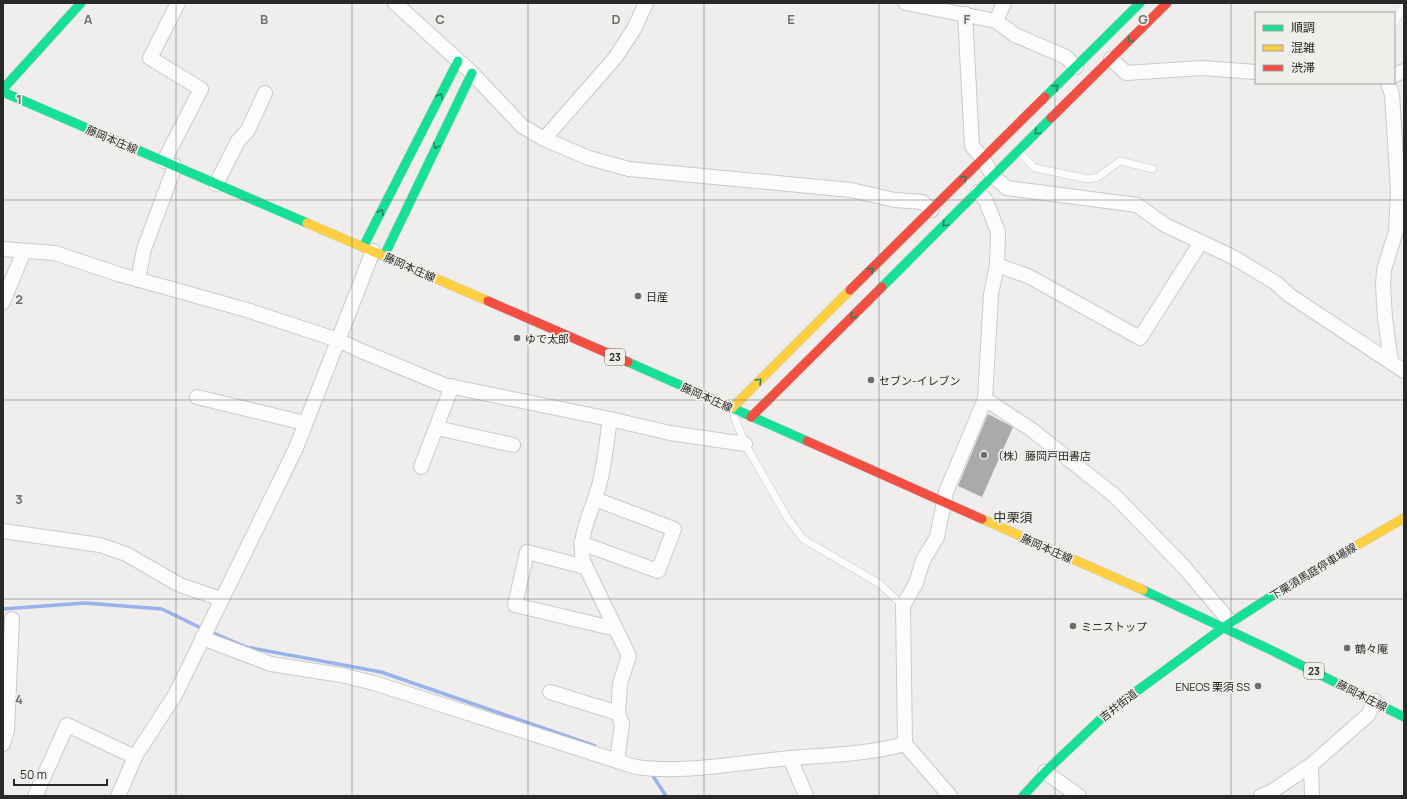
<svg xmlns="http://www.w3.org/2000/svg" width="1407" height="799" font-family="Manrope,'Noto Sans JP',sans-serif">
	<rect width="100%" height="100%" fill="#efeeed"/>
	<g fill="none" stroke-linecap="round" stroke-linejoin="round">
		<g stroke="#99b2e9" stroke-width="3.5">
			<path d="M3 609 85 603 162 609 201 628"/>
			<path d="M211 632 246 647 381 672 595 746"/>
			<path d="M653 776 666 796"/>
		</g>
	</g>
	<path fill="#abaaaa" d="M988 414 1013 427 982 497 958 486Z"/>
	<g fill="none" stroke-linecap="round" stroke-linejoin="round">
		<g stroke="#cacac9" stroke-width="8">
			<g id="lane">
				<path d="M1394 24 1404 5"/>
				<path d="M1020 153 1035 168 1088 179 1098 177 1120 161 1153 169"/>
				<path d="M733 413 745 444 788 519 803 539 880 584 903 606"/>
			</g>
		</g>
		<g stroke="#cacac9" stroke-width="16">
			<g id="street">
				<path d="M395 3 472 73 522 126 544 139 589 158 629 169 851 190 895 200 922 202 932 210"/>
				<path d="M906 3 996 21 1015 35 1066 57 1076 67"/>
				<path d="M965 14 972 146 983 159 993 176 1007 188 1137 205 1165 225 1233 257 1276 283 1289 295 1404 371"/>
				<path d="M996 21 1004 3"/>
				<path d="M1111 59 1126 73 1202 68 1256 72"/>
				<path d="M1394 75 1404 71"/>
				<path d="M1388 83 1392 94 1398 191 1396 231 1384 270 1383 286 1385 318 1391 362"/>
				<path d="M544 139 615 58 634 29 646 3"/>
				<path d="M164 161 201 89 150 58 178 3"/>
				<path d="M216 184 238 141 248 130 265 93"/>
				<path d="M3 249 55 253 118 274 247 310 338 340 359 350 444 385 610 419 670 433 745 444"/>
				<path d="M997 265 1028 276 1140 338 1201 242"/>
				<path d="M138 280 144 249 175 166"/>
				<path d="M3 302 24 251"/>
				<path d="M197 397 305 423"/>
				<path d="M985 399 1032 430 1115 496 1184 567 1231 623"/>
				<path d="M610 419C606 443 605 469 597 492 590 516 578 536 583 561L629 656 620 683 618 713 622 724 617 761"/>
				<path d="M437 428 513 445"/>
				<path d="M421 467 452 386"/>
				<path d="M3 531 100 545 126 554 180 585 221 599"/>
				<path d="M581 543 658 571 674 529 595 499"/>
				<path d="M585 567 527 552 515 605 616 629"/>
				<path d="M202 638 271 664 341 675 374 683 636 767C687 774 740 762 791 758 830 755 868 754 905 744"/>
				<path d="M550 692 618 713"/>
				<path d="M3 744 7 730 12 619"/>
				<path d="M790 758 806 796"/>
				<path d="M1045 772 1079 796"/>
				<path d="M35 796 67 725 135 757"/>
				<path d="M118 796 136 755 175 695 296 448 373 251"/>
				<path d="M950 796 905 744 903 606 916 583 923 560 937 537 946 492 985 399 991 294 997 265 998 232 986 201 978 192"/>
				<path d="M1261 796 1271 792 1311 765"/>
				<path d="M1312 796 1311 765 1368 715 1375 701"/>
			</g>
		</g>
		<g stroke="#cacac9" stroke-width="10">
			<g id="fast">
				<path d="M3 89 81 3"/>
				<path d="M3 92 307 223"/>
				<path d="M1045 97 1140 3"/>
				<path d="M363 247 458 61"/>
				<path d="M384 256 472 73"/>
				<path d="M882 287 1051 118"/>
				<path d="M628 362 807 441"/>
				<path d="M1143 590 1275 652 1404 717"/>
				<path d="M1023 796 1045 772 1107 713 1224 627 1292 583"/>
			</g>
		</g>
		<g stroke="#cacac9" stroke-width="10">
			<g id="slow">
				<path d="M307 223 488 301"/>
				<path d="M732 408 850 290"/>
				<path d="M982 519 1143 590"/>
				<path d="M1292 583 1404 518"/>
			</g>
		</g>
		<g stroke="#cacac9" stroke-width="10">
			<g id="jam">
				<path d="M1051 118 1167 3"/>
				<path d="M850 290 1045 97"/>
				<path d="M488 301 628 362"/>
				<path d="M751 417 882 287"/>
				<path d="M807 441 982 519"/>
			</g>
		</g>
		<use href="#lane" stroke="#fdfcfc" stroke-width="7"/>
		<use href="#street" stroke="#fdfcfc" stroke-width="14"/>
		<use href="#fast" stroke="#16e098" stroke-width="9"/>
		<use href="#slow" stroke="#ffcf43" stroke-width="9"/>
		<use href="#jam" stroke="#f24e42" stroke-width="9"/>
	</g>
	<defs><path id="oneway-chevron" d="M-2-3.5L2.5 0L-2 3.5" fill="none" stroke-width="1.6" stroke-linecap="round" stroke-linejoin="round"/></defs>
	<g stroke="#208460">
		<use href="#oneway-chevron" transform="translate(1130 40) rotate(135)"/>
		<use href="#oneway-chevron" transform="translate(1056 87) rotate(-45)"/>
		<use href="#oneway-chevron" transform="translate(440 96) rotate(-63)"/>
		<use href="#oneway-chevron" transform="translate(1037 132) rotate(135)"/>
		<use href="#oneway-chevron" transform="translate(436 146) rotate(116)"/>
		<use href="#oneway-chevron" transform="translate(964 178) rotate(-45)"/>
		<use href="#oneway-chevron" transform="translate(381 212) rotate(-63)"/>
		<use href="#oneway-chevron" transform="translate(945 224) rotate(135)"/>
		<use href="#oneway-chevron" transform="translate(871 270) rotate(-45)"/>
		<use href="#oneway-chevron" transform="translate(853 316) rotate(135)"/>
		<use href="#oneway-chevron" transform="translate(759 381) rotate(-45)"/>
	</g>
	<path fill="none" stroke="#6e6e6d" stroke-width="1" stroke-opacity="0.55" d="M176 3V796M352 3V796M528 3V796M704 3V796M879 3V796M1055 3V796M1231 3V796M3 200H1404M3 400H1404M3 599H1404"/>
	<g fill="#6e6e6d" stroke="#f0efec" stroke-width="1.5">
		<circle cx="638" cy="296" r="4"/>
		<circle cx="517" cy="338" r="4"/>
		<circle cx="871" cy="380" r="4"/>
		<circle cx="984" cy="455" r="4"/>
		<circle cx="1073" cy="626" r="4"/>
		<circle cx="1347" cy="648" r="4"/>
		<circle cx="1258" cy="686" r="4"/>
	</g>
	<g text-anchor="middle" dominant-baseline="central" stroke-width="3.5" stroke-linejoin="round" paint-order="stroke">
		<g fill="#f0efec" stroke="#656463" stroke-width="1">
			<rect x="605" y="349" width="20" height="16" rx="3"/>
			<rect x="1304" y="663" width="20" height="16" rx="3"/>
		</g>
		<g font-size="10" font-weight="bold" fill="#292928">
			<text x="615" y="357">23</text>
			<text x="1314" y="671">23</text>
		</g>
		<g font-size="11" fill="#292928" stroke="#f0efec">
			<text transform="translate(112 139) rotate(23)">藤岡本庄線</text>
			<text transform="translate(410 267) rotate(24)">藤岡本庄線</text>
			<text transform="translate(707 397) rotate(24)">藤岡本庄線</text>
			<text transform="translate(1047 548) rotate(24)">藤岡本庄線</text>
			<text transform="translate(1313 571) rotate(-31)">下栗須馬庭停車場線</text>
			<text transform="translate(1362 695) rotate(27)">藤岡本庄線</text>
			<text transform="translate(1118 705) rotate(-38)">吉井街道</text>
		</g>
		<g font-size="11" fill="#292928" stroke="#f0efec" text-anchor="start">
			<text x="646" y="296">日産</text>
			<text x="525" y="338">ゆで太郎</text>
			<text x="879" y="380">セブン-イレブン</text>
			<text x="992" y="455">（株）藤岡戸田書店</text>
			<text x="1081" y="626">ミニストップ</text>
			<text x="1355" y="648">鶴々庵</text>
			<text x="1250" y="686" text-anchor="end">ENEOS 栗須 SS</text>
		</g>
		<g font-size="13" fill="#2c2b29" stroke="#f0efec">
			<text x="1013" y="517">中栗須</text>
		</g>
	</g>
	<g font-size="13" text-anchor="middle" font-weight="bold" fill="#6e6e6d" stroke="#f0efec" stroke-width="3.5" stroke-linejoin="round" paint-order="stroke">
		<text x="88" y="24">A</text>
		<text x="264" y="24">B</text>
		<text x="440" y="24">C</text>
		<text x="616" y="24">D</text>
		<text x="791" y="24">E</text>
		<text x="967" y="24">F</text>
		<text x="1143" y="24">G</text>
		<text x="19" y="104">1</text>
		<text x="19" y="304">2</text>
		<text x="19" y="504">3</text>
		<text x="19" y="704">4</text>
	</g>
	<rect width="1407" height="799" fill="none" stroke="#292928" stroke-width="8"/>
	<rect x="1255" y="12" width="140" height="72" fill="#f0efec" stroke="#a0a09e"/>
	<rect x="1263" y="25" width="20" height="6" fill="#16e098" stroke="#a0a09e"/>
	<text x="1291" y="32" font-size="12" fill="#292928">順調</text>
	<rect x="1263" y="45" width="20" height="6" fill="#ffcf43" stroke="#a0a09e"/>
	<text x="1291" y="52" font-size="12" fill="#292928">混雑</text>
	<rect x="1263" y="65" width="20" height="6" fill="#f24e42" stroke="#a0a09e"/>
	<text x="1291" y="72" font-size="12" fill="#292928">渋滞</text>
	<path d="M14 779v6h93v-6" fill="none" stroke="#292928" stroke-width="2"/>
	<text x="20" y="779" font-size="12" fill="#292928" stroke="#f0efec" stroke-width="3" paint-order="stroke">50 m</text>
</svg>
